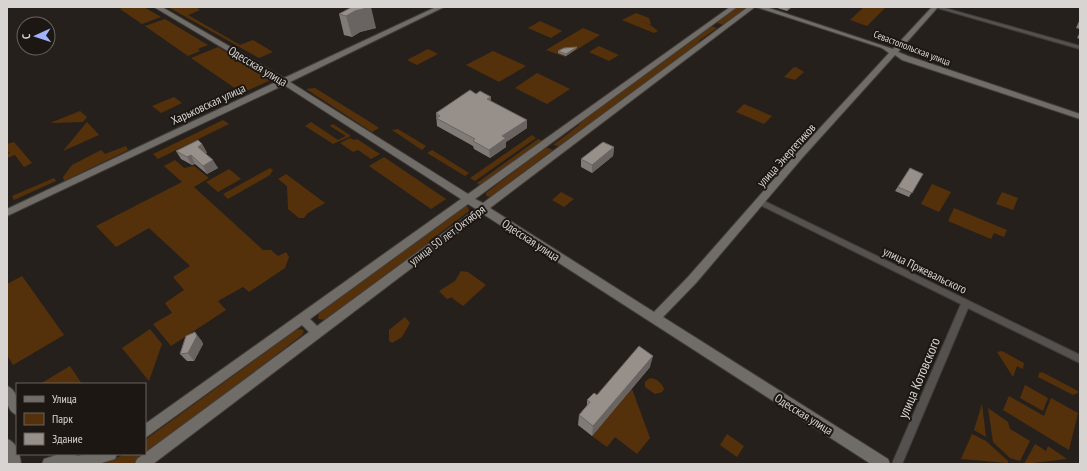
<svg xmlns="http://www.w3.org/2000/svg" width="1087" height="471" font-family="'PT Sans Narrow',sans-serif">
	<rect width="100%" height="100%" fill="#26201c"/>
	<g fill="#54310b">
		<path d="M124 7H144L161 17 142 24 120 9Z"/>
		<path d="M168 7H196L200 10 188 15 240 45 253 40 273 52 259 58Z"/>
		<path d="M737 7H747L723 25 715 22Z"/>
		<path d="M864 7H886L867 26 850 20Z"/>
		<path d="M636 13 649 18 651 25 634 19 650 25 658 31 654 33 622 20Z"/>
		<path d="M165 19 208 45 198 49 200 51 188 56 145 26Z"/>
		<path d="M540 21 562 31 551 38 528 28Z"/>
		<path d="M711 26 717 28 700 40 695 47 559 146 553 145 578 126 585 117Z"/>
		<path d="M583 28 600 35 565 57 546 50Z"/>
		<path d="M599 46 619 55 609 61 589 52Z"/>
		<path d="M218 47 271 80 242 93 191 58Z"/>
		<path d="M428 49 438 54 417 65 407 60Z"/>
		<path d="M493 51 526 66 499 82 466 65Z"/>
		<path d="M796 67 804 72 795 80 784 77 793 68Z"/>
		<path d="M537 73 570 89 547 104 515 88Z"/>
		<path d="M315 88 370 122 379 128 372 132 306 89Z"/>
		<path d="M174 97 182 103 161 113 152 106Z"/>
		<path d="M744 104 772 116 764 124 736 112Z"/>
		<path d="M80 111 87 117 83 122 50 123Z"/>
		<path d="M223 120 229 124 158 159 153 154Z"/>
		<path d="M87 122 99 135 63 151Z"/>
		<path d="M311 122 338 140 346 136 330 126 333 124 351 136 333 144 305 126Z"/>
		<path d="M398 129 426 146 422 150 392 130Z"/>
		<path d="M532 135 536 138 475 181 470 178Z"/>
		<path d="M350 138 354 140 357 139 380 154 371 159 358 150 353 152 340 143Z"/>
		<path d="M538 139 543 141 481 186 477 183Z"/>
		<path d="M14 142 32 163 24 167 15 155 7 158V154L10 153 7 150V144Z"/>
		<path d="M126 146 128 150 64 181 63 177 72 165 101 150 105 154Z"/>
		<path d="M546 147 553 150 491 197 486 196V193Z"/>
		<path d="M432 150 469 173 465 176 427 153Z"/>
		<path d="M384 157 446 199 431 209 369 166Z"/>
		<path d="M175 160 184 168 194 166 209 178 194 187 263 250H271L278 256 286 252 289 257 285 268 249 292 243 287 218 301 226 310 171 346 153 324 172 313 165 303 184 290 173 277 190 266 149 228 116 247 96 226 182 182 164 166Z"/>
		<path d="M270 168 273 170 270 175 228 199 223 194Z"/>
		<path d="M229 169 241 179 218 192 206 182Z"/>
		<path d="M286 174 325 203 308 213 304 218H299L288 209 287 186 278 179Z"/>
		<path d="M54 178 56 181 14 200 12 196Z"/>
		<path d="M932 184 951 192 939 212 921 204Z"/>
		<path d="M561 192 574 199 564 207 552 200Z"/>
		<path d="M1002 192 1018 198 1013 210 996 204Z"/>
		<path d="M465 206 468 207 469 211 432 239 420 250 326 320 318 319 319 312Z"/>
		<path d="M954 208 1007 230 1004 237 994 233 991 239 948 221Z"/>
		<path d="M461 271 468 272 486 285 463 306 452 298 453 297 447 299 439 291 455 281Z"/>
		<path d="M22 276 64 335 13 365 7 355V284Z"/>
		<path d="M405 317 410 323 402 337 392 343 389 341V330Z"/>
		<path d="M150 329 162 344 149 381 122 348Z"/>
		<path d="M301 329 304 331 302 335 133 464H103L125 454H145V440L296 330Z"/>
		<path d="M1002 351 1024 363 1023 369 1017 366 1013 377 997 352Z"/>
		<path d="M70 366 82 384H40Z"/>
		<path d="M1042 372 1078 391V393L1073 395 1038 377 1039 373Z"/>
		<path d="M650 378C657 379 662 383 664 389L662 392 655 394 645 387V382Z"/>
		<path d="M1025 385 1048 398 1043 411 1020 398Z"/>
		<path d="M632 389 650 438 637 454 615 437 607 447 592 436Z"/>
		<path d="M1009 396 1044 416 1051 398 1078 413 1069 450 1003 410Z"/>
		<path d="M982 404 986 437 974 430Z"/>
		<path d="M988 408 1008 422 1010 429 1030 441 1020 461 1010 458 993 442Z"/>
		<path d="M727 434 744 446 737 457 720 445Z"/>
		<path d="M972 434 986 441 1008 461V463L961 459Z"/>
		<path d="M1035 444 1046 451 1048 446 1067 459 1024 464Z"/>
	</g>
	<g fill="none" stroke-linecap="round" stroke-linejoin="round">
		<g stroke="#423d39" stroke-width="2">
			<g id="street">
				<path d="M934 7H941L1080 46V49Z"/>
				<path d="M758 200H762L1080 355V363L968 308 902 464H892L961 304 758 204 757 202Z"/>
			</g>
		</g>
		<g stroke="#423d39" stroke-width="2">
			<g id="secondary">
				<path d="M154 7H162L284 78 436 7H444L290 82 468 194 730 7H737L475 199 483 203 748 7H755L490 208 654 312 688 277 797 153 889 53 882 48 756 7H766L893 49 932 7H938L898 52 908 56 1080 114V119L902 60 895 55 803 157 696 283 663 317 888 459 890 464H871L483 214 153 464H135L137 459 309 332 302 325 145 438V424L461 199 284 85 7 216V209L278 81ZM468 204 476 209 317 326 310 319Z"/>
				<path d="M7 386C19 391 17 404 17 415 5 410 7 397 7 386Z"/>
				<path d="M7 439C17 442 20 455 21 464H7Z"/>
				<path d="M60 454H71L78 456 86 454H117L115 459 98 464H42L44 459Z"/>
			</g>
		</g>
		<use href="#street" fill="#54514f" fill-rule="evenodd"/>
		<use href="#secondary" fill="#706c68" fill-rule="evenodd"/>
	</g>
	<g fill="#817b77">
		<path d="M352 7 376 28 360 32 352 37 344 35 339 14Z"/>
		<path d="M774 7H792L787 11Z"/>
		<path d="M1080 19V29L1076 28Z"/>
		<path d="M1080 32V39L1077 38Z"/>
		<path d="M577 47 576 49 566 56 558 53V51Z"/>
		<path d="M476 94 491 97V101L527 128 506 142V147L490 158 474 149 473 146 437 126 436 113Z"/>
		<path d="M202 144 207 153H205L218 168 207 174 195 164 192 165 181 159 176 151Z"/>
		<path d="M614 147 613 156 592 173 581 167V159Z"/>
		<path d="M910 168 923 174 909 197 895 191Z"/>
		<path d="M201 340 203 344 194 361H187L180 354Z"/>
		<path d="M650 367 592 436 578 425 579 415 587 406V400Z"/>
	</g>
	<g fill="#696461">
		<path d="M371 7 376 28 360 32 352 37 346 16 355 11Z"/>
		<path d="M789 7H792L787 11 788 8Z"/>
		<path d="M577 47 576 49 566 56V54Z"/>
		<path d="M491 97V105L487 99Z"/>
		<path d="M527 120V128L506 142V147L490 158 489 150 502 136Z"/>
		<path d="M202 144 207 153 202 155 198 147Z"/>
		<path d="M614 147 613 156 592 173V165Z"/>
		<path d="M191 155 195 164 192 165 187 157Z"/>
		<path d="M213 160 218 168 207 174 203 166Z"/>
		<path d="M195 332 201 340 203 344 194 361 188 353Z"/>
		<path d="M653 356 650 367 592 436 593 426Z"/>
	</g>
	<g fill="#968f8a" stroke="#696461">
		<path d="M352 7H371L355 11 346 16 339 14Z"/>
		<path d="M577 47 566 54 558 51 564 48Z"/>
		<path d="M470 90 476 94 480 91 491 97 487 99 527 120 502 136 506 138 489 150 473 141 475 139 436 118 440 116 436 113Z"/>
		<path d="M198 140 202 144 198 147 213 160 203 166 191 155 187 157 176 151Z"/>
		<path d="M603 142 614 147 592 165 581 159Z"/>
		<path d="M910 168 923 174 912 193 898 187Z"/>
		<path d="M195 332 197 336 188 353 180 354 186 336Z"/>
		<path d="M639 346 653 356 593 426 579 415 590 402 587 400 594 393 597 395Z"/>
	</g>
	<g text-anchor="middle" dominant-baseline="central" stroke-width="4" stroke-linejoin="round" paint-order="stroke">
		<g font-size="10" fill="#d8d4d1" stroke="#1c1713">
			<text transform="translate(912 48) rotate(21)">Севастопольская улица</text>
		</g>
		<g font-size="12" fill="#d8d4d1" stroke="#1c1713">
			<text transform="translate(258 66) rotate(31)">Одесская улица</text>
			<text transform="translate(208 104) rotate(-25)">Харьковская улица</text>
			<text transform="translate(786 155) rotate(-48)">улица Энергетиков</text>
			<text transform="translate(447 235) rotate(-37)">улица 50 лет Октября</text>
			<text transform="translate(531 240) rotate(33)">Одесская улица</text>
			<text transform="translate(925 270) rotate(26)">улица Пржевальского</text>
			<text transform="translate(804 414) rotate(32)">Одесская улица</text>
		</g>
		<g font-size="14" fill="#d8d4d1" stroke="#1c1713">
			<text transform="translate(919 378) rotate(-67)">улица Котовского</text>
		</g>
	</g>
	<rect width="1087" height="471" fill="none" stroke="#d8d4d1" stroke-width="16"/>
	<rect x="16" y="383" width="130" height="72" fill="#1c1713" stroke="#67635f"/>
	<rect x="24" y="396" width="20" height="6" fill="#706c68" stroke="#67635f"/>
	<text x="52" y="403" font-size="12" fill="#d8d4d1">Улица</text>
	<rect x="24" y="413" width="20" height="12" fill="#54310b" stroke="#67635f"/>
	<text x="52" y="423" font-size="12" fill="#d8d4d1">Парк</text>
	<rect x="24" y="433" width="20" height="12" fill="#968f8a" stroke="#67635f"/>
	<text x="52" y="443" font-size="12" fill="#d8d4d1">Здание</text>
	<g transform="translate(36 36) rotate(267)"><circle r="19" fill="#1c1713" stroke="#67635f"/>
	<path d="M0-3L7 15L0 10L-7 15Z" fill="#a1b3fd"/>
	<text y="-6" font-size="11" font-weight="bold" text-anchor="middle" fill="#d8d4d1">С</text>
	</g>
</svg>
